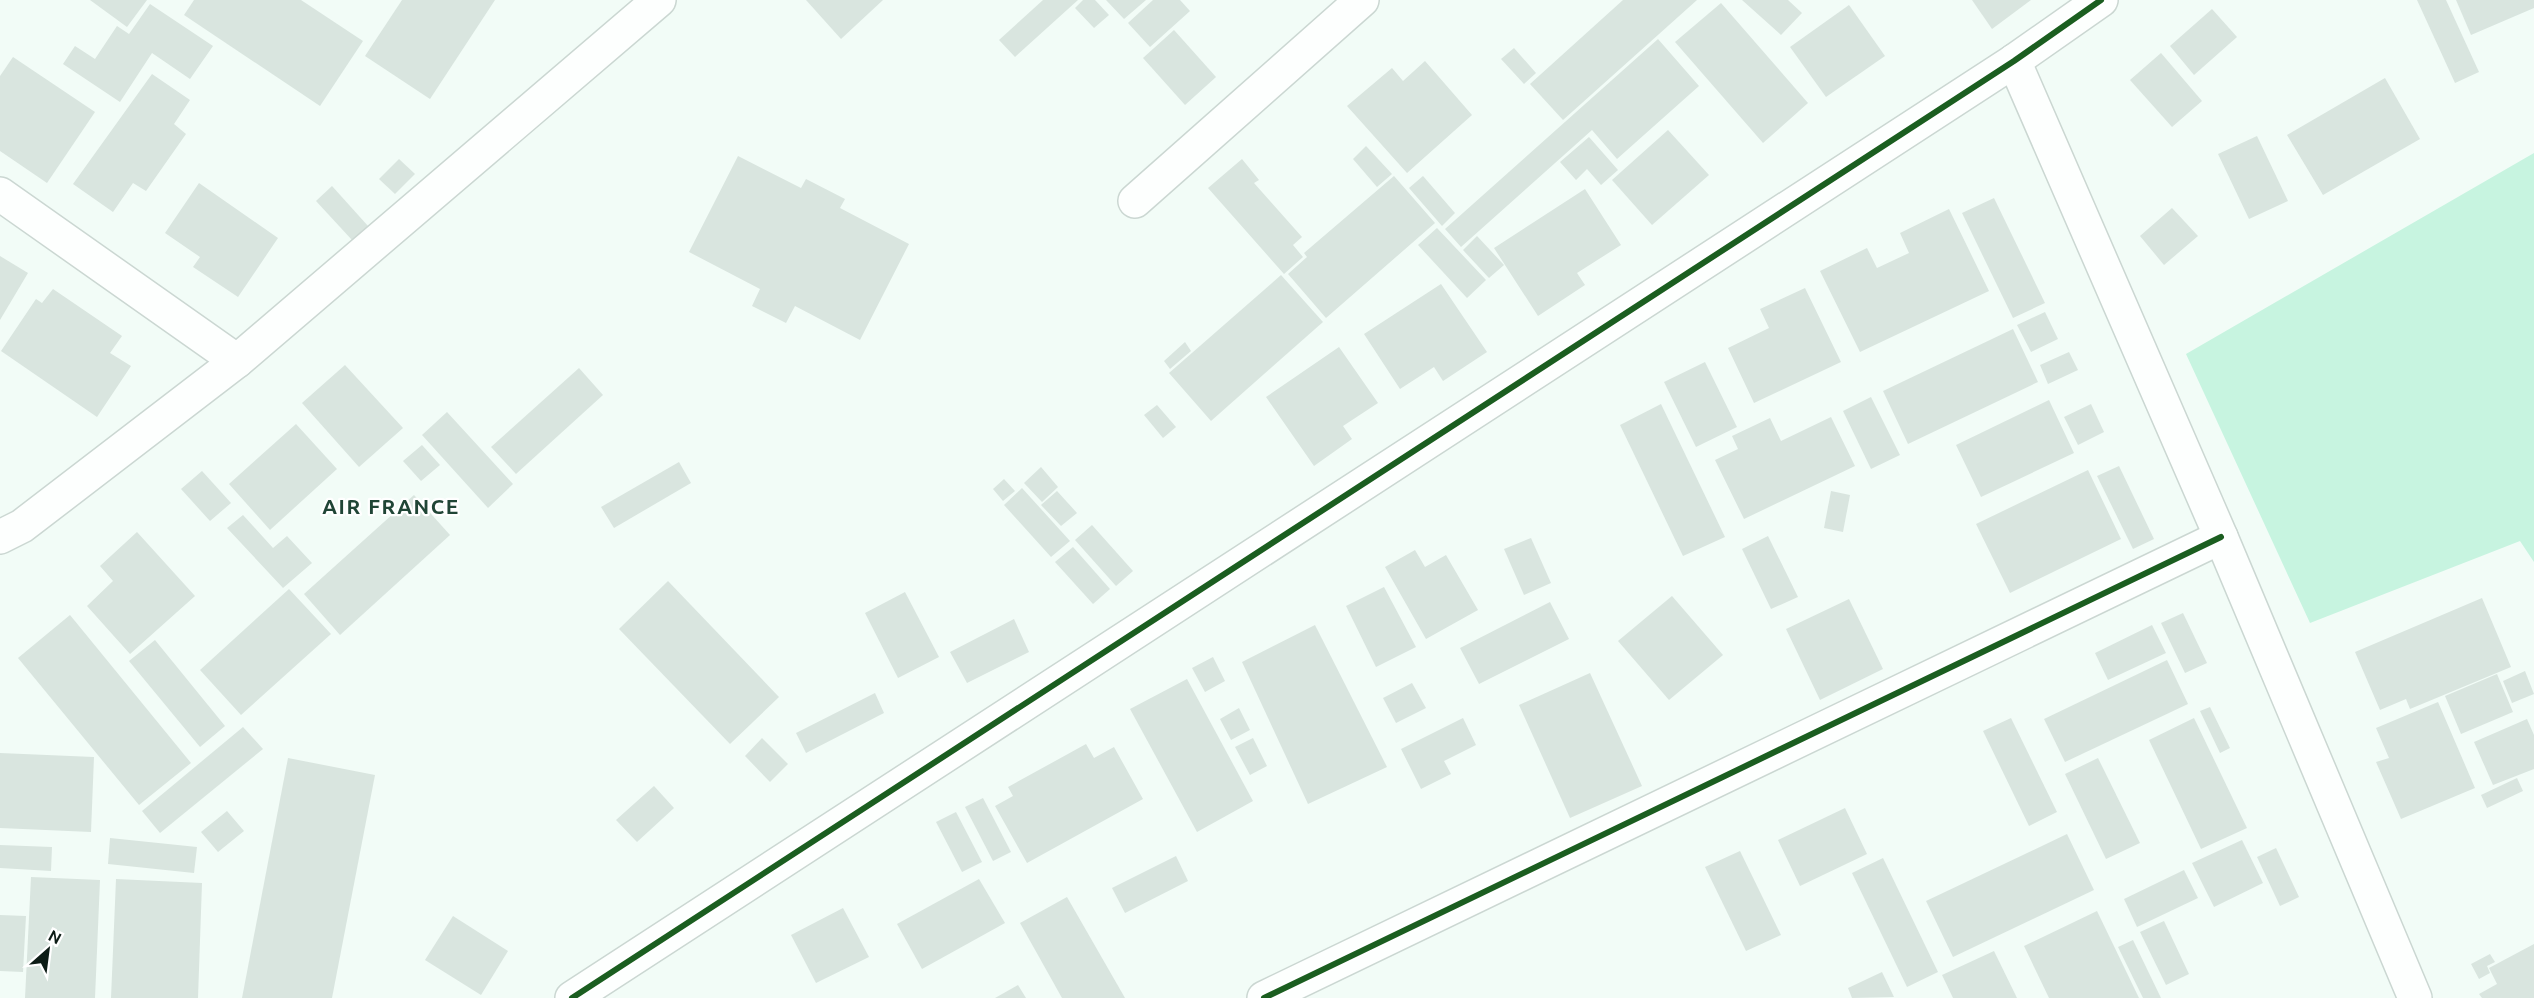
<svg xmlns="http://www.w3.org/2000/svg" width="2534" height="998" font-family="Ubuntu,sans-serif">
	<rect width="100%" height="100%" fill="#f2fcf7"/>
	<path fill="#c7f4e0" d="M2534 153V562L2520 541 2310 623 2186 354Z"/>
	<g fill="#d9e5df">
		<path d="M90 0H147L127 27Z"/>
		<path d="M194 0H301L363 41 320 106 184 15Z"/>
		<path d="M402 0H495L430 99 365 56Z"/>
		<path d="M806 0H883L841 39Z"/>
		<path d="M1043 0H1078L1015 57 999 40Z"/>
		<path d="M1083 0H1095L1109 15 1094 28 1075 8Z"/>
		<path d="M1106 0H1146L1124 19Z"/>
		<path d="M1153 0H1180L1190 11 1150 47 1128 23Z"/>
		<path d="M1623 0H1697L1563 120 1530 84Z"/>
		<path d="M1742 0H1788L1802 13 1781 35Z"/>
		<path d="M1972 0H2031L1992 29Z"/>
		<path d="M2417 0H2446L2479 72 2455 83Z"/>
		<path d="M2456 0H2534V8L2471 35Z"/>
		<path d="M1721 3 1808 103 1763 143 1675 42Z"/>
		<path d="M150 4 213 46 190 79 152 53 120 102 63 64 75 46 95 59 117 26 129 34Z"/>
		<path d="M1849 5 1885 56 1826 97 1790 47Z"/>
		<path d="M2212 9 2237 37 2194 75 2170 46Z"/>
		<path d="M1174 30 1216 77 1185 105 1143 58Z"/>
		<path d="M1658 39 1699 86 1617 159 1592 130 1461 247 1445 229Z"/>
		<path d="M1514 48 1536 73 1524 84 1501 59Z"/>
		<path d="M2161 53 2202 101 2172 127 2130 80Z"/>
		<path d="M13 57 95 112 47 183 0 151V76Z"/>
		<path d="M1425 61 1472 115 1407 173 1347 106 1392 68 1403 81Z"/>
		<path d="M152 74 190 100 174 124 186 134 146 191 133 183 113 212 73 184Z"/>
		<path d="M2385 78 2420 139 2323 195 2287 135Z"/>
		<path d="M1668 130 1709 175 1652 225 1612 180Z"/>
		<path d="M2257 136 2288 201 2249 219 2218 154Z"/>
		<path d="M1589 137 1618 170 1601 185 1587 169 1576 180 1560 162Z"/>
		<path d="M1366 146 1392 174 1377 187 1353 159Z"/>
		<path d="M738 156 801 188 806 179 845 199 840 208 909 244 860 340 795 306 786 323 752 306 760 289 689 252Z"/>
		<path d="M399 159 415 174 395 194 379 179Z"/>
		<path d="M1242 159 1259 180 1254 183 1302 237 1293 245 1303 257 1284 274 1208 188Z"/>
		<path d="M1394 176 1435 223 1326 318 1288 274 1307 257 1304 253Z"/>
		<path d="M1423 176 1455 213 1442 226 1409 188Z"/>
		<path d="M199 183 278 238 238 297 193 267 200 257 165 233Z"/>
		<path d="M332 186 368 226 352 240 316 201Z"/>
		<path d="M1585 189 1621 245 1577 273 1585 285 1538 316 1494 248Z"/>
		<path d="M1994 198 2045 303 2013 318 1962 213Z"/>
		<path d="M2172 208 2198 236 2164 265 2140 236Z"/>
		<path d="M1949 209 1989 291 1860 352 1820 271 1867 248 1877 268 1909 253 1900 233Z"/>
		<path d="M1437 228 1486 280 1467 298 1418 245Z"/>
		<path d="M1477 236 1504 265 1489 278 1463 250Z"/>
		<path d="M0 256 28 273 0 320Z"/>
		<path d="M1281 275 1323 322 1211 421 1169 373Z"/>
		<path d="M1441 284 1487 352 1443 381 1434 367 1400 389 1364 334Z"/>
		<path d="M1805 288 1841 362 1754 403 1728 348 1769 328 1760 309Z"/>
		<path d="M53 289 122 336 110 353 131 366 97 417 1 351 36 299 42 303Z"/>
		<path d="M2045 312 2058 339 2031 352 2017 325Z"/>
		<path d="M2013 329 2038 382 1908 444 1883 391Z"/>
		<path d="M1185 342 1191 351 1170 369 1164 361Z"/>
		<path d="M1339 347 1378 403 1343 426 1352 439 1314 466 1266 397Z"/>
		<path d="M2069 352 2078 370 2048 384 2040 365Z"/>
		<path d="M1705 362 1737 427 1696 447 1664 382Z"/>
		<path d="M345 365 403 428 359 467 302 403Z"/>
		<path d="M579 368 603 395 516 474 491 447Z"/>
		<path d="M1871 397 1900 455 1871 469 1843 411Z"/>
		<path d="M2049 400 2074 453 1981 497 1956 445Z"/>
		<path d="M1661 404 1725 537 1683 556 1620 425Z"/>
		<path d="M2091 404 2104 432 2078 445 2064 417Z"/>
		<path d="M1157 405 1176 427 1163 438 1144 415Z"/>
		<path d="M447 412 513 484 488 508 422 435Z"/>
		<path d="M1831 417 1855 466 1744 519 1715 460 1738 449 1732 436 1770 418 1781 441Z"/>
		<path d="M296 424 337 469 270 530 229 484Z"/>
		<path d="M422 445 440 465 421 481 403 461Z"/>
		<path d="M679 462 691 483 614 528 601 507Z"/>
		<path d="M2119 466 2154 539 2133 549 2097 476Z"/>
		<path d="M1041 467 1058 487 1042 502 1024 483Z"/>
		<path d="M2088 470 2121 539 2010 593 1976 524Z"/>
		<path d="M202 471 231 503 210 521 181 489Z"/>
		<path d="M1004 479 1015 491 1003 501 993 489Z"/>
		<path d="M1022 488 1070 541 1051 557 1004 505Z"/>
		<path d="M1057 491 1077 513 1061 526 1041 505Z"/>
		<path d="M1831 491 1850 495 1843 532 1824 528Z"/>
		<path d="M414 495 450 535 340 635 304 594Z"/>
		<path d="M243 515 273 548 287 536 312 563 283 588 227 528Z"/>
		<path d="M1092 525 1133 571 1116 586 1075 540Z"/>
		<path d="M137 532 195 596 130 654 87 606 113 581 100 566Z"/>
		<path d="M1768 536 1798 597 1771 609 1742 549Z"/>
		<path d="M1531 538 1551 583 1524 595 1504 549Z"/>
		<path d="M1073 547 1110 589 1093 604 1055 562Z"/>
		<path d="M1415 550 1425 567 1446 555 1478 610 1426 639 1385 567Z"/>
		<path d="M668 581 779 697 730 744 619 629Z"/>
		<path d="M1384 587 1416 647 1376 667 1346 606Z"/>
		<path d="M289 589 331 634 241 715 200 670Z"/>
		<path d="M905 592 939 657 898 678 865 613Z"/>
		<path d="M1672 596 1723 655 1669 700 1618 641Z"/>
		<path d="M2482 598 2511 667 2410 709 2406 699 2380 710 2355 652Z"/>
		<path d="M1849 599 1883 669 1820 700 1786 629Z"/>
		<path d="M1550 602 1569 639 1479 684 1460 648Z"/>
		<path d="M2183 613 2207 663 2185 673 2161 623Z"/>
		<path d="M70 615 191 763 139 805 18 658Z"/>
		<path d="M1014 619 1029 652 967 683 950 652Z"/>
		<path d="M1315 625 1387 767 1308 804 1242 662Z"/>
		<path d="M2152 625 2166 653 2108 680 2095 653Z"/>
		<path d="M155 640 225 726 200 747 129 661Z"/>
		<path d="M1213 657 1225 681 1205 692 1192 668Z"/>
		<path d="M2167 660 2188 704 2065 762 2044 719Z"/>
		<path d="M2525 671 2534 694 2512 703 2503 681Z"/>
		<path d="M1590 673 1642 786 1570 818 1519 705Z"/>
		<path d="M2497 674 2513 712 2461 734 2445 696Z"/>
		<path d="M1187 679 1253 801 1197 832 1130 709Z"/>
		<path d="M1412 683 1426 708 1396 723 1383 698Z"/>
		<path d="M875 693 884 713 806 753 796 733Z"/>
		<path d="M2438 702 2475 788 2401 819 2376 762 2389 758 2376 728Z"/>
		<path d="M2210 707 2230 748 2220 753 2200 711Z"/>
		<path d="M1239 708 1250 730 1231 740 1220 719Z"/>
		<path d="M1463 718 1476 745 1444 761 1451 774 1421 789 1401 749Z"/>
		<path d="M2011 718 2057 812 2029 826 1983 731Z"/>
		<path d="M2194 718 2247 828 2201 849 2149 740Z"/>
		<path d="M2527 719 2534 735V769L2493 785 2474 742Z"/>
		<path d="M243 727 263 749 160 833 142 811Z"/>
		<path d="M762 738 788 764 770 782 745 756Z"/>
		<path d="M1253 738 1267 766 1250 775 1235 747Z"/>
		<path d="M1086 744 1094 758 1114 747 1143 799 1027 863 995 806 1013 796 1008 787Z"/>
		<path d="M0 753 94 757 91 832 0 828Z"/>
		<path d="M288 758 375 775 332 998H242Z"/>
		<path d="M2098 758 2140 843 2106 859 2065 774Z"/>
		<path d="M2517 778 2523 791 2487 808 2481 795Z"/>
		<path d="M654 786 674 808 637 842 616 820Z"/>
		<path d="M983 798 1011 852 993 861 965 807Z"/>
		<path d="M1845 808 1867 854 1800 886 1778 840Z"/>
		<path d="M227 811 244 831 218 852 201 832Z"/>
		<path d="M956 812 982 862 962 872 936 822Z"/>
		<path d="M2067 834 2094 890 1953 957 1926 901Z"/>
		<path d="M110 838 197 847 194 873 108 864Z"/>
		<path d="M2242 840 2263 883 2214 907 2192 863Z"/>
		<path d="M0 845 52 847 51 871 0 868Z"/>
		<path d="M2276 848 2299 897 2280 906 2257 857Z"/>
		<path d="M1740 851 1781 935 1746 951 1705 867Z"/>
		<path d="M1176 856 1188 881 1125 913 1112 888Z"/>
		<path d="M1883 858 1938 972 1907 987 1852 873Z"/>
		<path d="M2184 870 2198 898 2137 927 2124 899Z"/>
		<path d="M31 877 100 880 95 998H25Z"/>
		<path d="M116 879 202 883 198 998H111Z"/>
		<path d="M979 879 1005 923 922 969 897 924Z"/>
		<path d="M1067 897 1125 998H1062L1020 923Z"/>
		<path d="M843 908 869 957 816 983 791 935Z"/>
		<path d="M2097 911 2139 998H2049L2024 946Z"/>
		<path d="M0 915 26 916 23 972 0 971Z"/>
		<path d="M453 916 508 951 481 995 425 960Z"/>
		<path d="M2164 921 2189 974 2166 985 2140 932Z"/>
		<path d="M2133 940 2161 998H2143L2118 947Z"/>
		<path d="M2534 944V998H2482L2479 994 2497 984 2489 968Z"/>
		<path d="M1994 951 2017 998H1953L1942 975Z"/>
		<path d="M2490 954 2495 962 2487 966 2490 973 2479 979 2471 964Z"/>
		<path d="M1882 972 1894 997 1852 998 1848 988Z"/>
		<path d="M1018 985 1026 998H995Z"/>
	</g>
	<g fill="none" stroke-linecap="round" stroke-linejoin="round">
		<g stroke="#cbd7d2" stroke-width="36">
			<g id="minor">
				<path d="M2014 61 2221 537 2415 998"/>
				<path d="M0 194 237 361"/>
				<path d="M1135 201 1362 0"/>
				<path d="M0 537 22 526 237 361 659 0"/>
				<path d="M572 998 2014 61 2101 0"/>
				<path d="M1264 998 2221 537"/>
			</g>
		</g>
		<use href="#minor" stroke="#fdfffe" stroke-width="33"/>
		<g stroke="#fff" stroke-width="10">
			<g id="cycleway">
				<path d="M572 998 2014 61 2101 0"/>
				<path d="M1264 998 2221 537"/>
			</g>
		</g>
		<use href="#cycleway" stroke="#1b5e20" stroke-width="6"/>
	</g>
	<g text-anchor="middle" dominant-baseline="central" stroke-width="4.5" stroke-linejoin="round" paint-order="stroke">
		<g font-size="21" font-weight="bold" letter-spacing="1.5" fill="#204536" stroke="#fff">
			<text x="391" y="506">AIR FRANCE</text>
		</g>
	</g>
	<g transform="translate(48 950) rotate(28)" stroke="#ffffff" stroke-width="4.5" paint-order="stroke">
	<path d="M0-4.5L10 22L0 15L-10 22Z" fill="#0d1c16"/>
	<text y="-9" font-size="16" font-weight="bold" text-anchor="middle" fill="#0d1c16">N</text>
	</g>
</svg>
